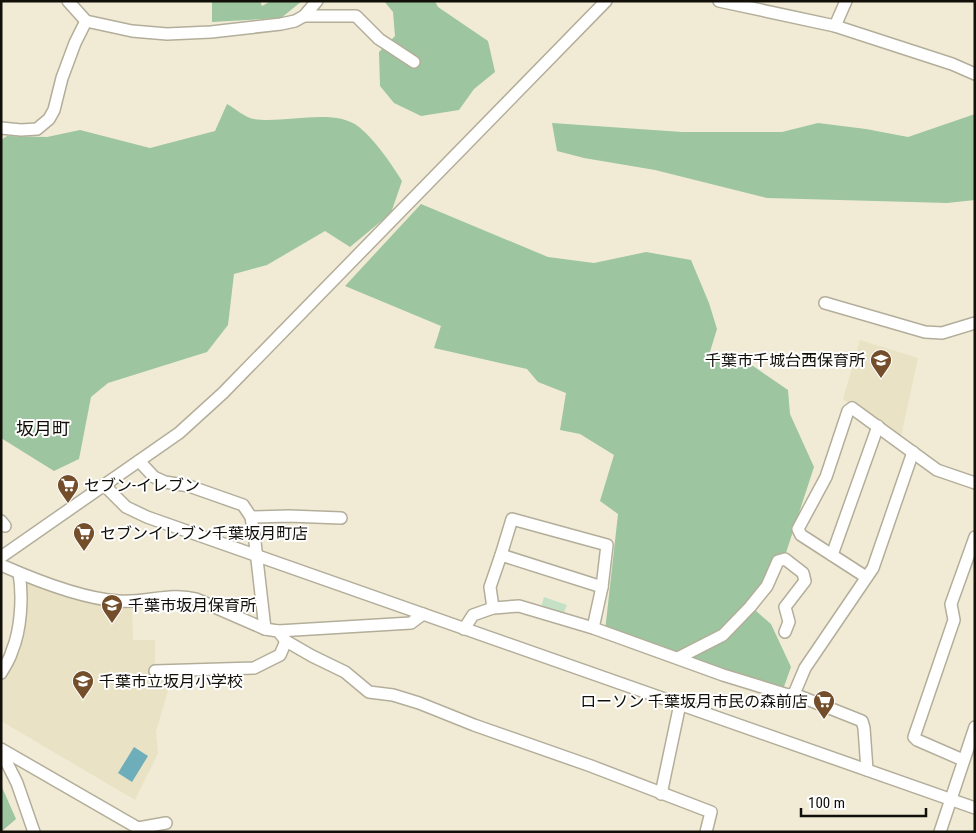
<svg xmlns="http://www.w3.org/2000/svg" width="976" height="833" font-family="'Roboto Condensed','Noto Sans JP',sans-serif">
	<rect width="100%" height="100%" fill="#f1ebd6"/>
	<g fill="#eae2c5">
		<path d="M860 340 918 358 900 441 843 399Z"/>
		<path d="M27 579 132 605 133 640H155V673H173L156 732 158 753 135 800 1 721V679L19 645 25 582Z"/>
	</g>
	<path fill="#c4e1c5" d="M544 597 567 605 562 617 540 610Z"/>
	<g fill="#9dc59f">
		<path d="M212 1H260L262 6 271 1H302L281 18 212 22Z"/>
		<path d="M384 1H435L438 7 488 41 495 72 474 89 459 110 421 116 394 103 380 86 379 52 395 36 393 12Z"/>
		<path d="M227 104C235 108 245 118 254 119 284 124 335 107 359 127 376 141 390 162 402 181L391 213 350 247 325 231 267 265 234 274 228 325 207 352 108 383 91 397 79 459 54 471 1 438V140L7 136 47 137 80 130 150 148 215 131Z"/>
		<path d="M975 114V200L947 203 767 198 655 170 584 158 557 151 552 123 682 132H782L818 123 866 129 908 137Z"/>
		<path d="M421 204 548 257 594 263 646 252 691 260 709 303 717 329 709 355 734 353 788 390 790 414 814 467 783 562 759 594 755 610 771 624 791 667 781 695 605 631 618 514 600 501 614 455 580 434 560 430 566 393 538 382 527 369 434 348 441 326 345 286Z"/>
		<path d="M1 785 16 819 1 832Z"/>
	</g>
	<path fill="#6daeba" d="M134 747 148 756 132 782 118 773Z"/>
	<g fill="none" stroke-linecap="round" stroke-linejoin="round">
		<g stroke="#b3ae9a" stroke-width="14">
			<g id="minor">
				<path d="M68 1 86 21 132 31 167 34 211 32 281 24 295 21 304 16 317 1"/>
				<path d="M719 1 835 26 952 64 975 74"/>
				<path d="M304 16H356L379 39 414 62"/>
				<path d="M835 26 846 1"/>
				<path d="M1 128 21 130 37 129 49 119 54 110 62 78 75 43 86 21"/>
				<path d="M825 303 925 332 942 333 975 323"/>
				<path d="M139 461 154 477 165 482 189 486 243 505 251 517 255 542 265 629"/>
				<path d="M104 485 126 507 147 517 975 808"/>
				<path d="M251 517 289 516 341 518"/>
				<path d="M1 521 5 526"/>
				<path d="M501 555 512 519 607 545 602 587 593 628"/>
				<path d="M832 555 878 426"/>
				<path d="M1 557 179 433 223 393 606 1"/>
				<path d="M1 565C35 580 82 599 119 601 145 603 171 592 196 599L265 629 278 631 411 623 423 614"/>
				<path d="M866 577 801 535 798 529 826 477 848 411 852 408 937 470 975 483"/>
				<path d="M493 608 519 606 593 628 723 675 788 695 794 694"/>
				<path d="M464 629 473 615 493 608 490 587 501 555 602 587"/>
				<path d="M278 631 286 641 312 656 345 672 369 692 393 695 419 703 474 725 591 766 711 812 706 832"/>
				<path d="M678 658 723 635 750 607 767 586 778 561 785 559 803 573 805 581 785 607 789 622 785 632"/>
				<path d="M155 671 254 668 280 655 286 641"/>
				<path d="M1 673C5 666 10 659 12 651 21 630 23 596 19 573"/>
				<path d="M1 749 138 828 166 823"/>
				<path d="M1 751 17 783 34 832"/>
				<path d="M963 760 917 740 914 737 954 620 951 604 975 537"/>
				<path d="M867 770 864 728 862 721 794 694 805 668 873 568 913 452"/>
				<path d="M661 794 680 704"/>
				<path d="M940 832 975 727"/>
			</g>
		</g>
		<use href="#minor" stroke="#fff" stroke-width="11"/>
	</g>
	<defs>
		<g id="school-pin" transform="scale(1.125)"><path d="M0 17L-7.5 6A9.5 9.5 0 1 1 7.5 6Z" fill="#744e2b" stroke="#fff"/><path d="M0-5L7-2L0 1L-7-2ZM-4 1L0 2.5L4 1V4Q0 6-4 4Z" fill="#fff"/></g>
		<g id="supermarket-pin" transform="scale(1.125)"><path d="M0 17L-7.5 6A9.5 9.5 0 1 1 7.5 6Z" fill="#744e2b" stroke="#fff"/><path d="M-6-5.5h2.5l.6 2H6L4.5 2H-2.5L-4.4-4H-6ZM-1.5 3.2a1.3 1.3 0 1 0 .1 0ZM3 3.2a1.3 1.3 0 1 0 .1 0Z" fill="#fff"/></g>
	</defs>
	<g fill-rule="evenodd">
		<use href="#school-pin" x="881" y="360"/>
		<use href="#supermarket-pin" x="68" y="485"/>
		<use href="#supermarket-pin" x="84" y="533"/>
		<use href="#school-pin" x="112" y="605"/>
		<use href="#school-pin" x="83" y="681"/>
		<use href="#supermarket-pin" x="824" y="701"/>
	</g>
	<g text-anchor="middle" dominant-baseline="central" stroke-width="4" stroke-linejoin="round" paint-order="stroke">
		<g font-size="16" fill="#110f08" stroke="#fff" text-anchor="start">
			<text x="865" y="360" text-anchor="end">千葉市千城台西保育所</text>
			<text x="84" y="485">セブン-イレブン</text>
			<text x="100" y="533">セブンイレブン千葉坂月町店</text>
			<text x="128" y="605">千葉市坂月保育所</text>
			<text x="99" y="681">千葉市立坂月小学校</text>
			<text x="808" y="701" text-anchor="end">ローソン 千葉坂月市民の森前店</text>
		</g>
		<g font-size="18" fill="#110f08" stroke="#fff">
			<text x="43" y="428">坂月町</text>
		</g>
	</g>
	<rect width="976" height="833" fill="none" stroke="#110f08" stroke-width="5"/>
	<path d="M801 808v8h125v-8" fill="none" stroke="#110f08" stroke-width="2.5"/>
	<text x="808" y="808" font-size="15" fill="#110f08" stroke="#ffffff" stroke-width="4" paint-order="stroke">100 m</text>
</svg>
